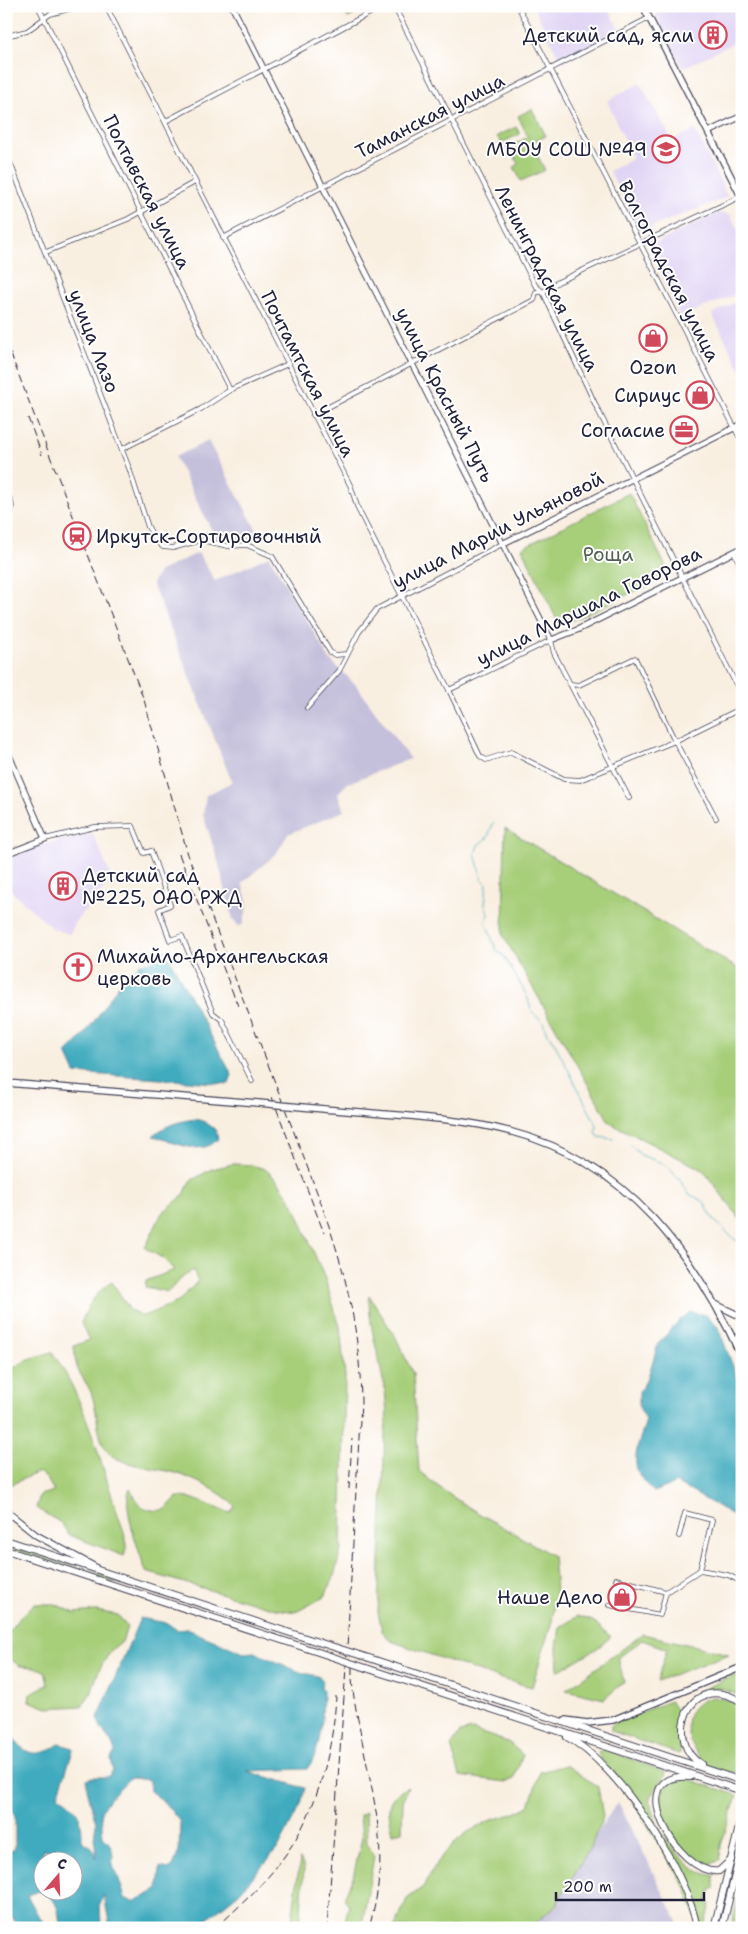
<svg xmlns="http://www.w3.org/2000/svg" width="748" height="1934" font-family="'Shantell Sans',sans-serif">
	<rect width="100%" height="100%" fill="#fff"/>
	<filter id="ink" filterUnits="userSpaceOnUse"><feTurbulence type="fractalNoise" baseFrequency=".02" numOctaves="2"/><feDisplacementMap in="SourceGraphic" scale="10" xChannelSelector="R" yChannelSelector="G"/><feConvolveMatrix kernelMatrix="1 2 1 2 8 2 1 2 1" color-interpolation-filters="sRGB"/></filter>
	<filter id="wash" filterUnits="userSpaceOnUse"><feTurbulence type="fractalNoise" baseFrequency=".0096" numOctaves="4" result="noise"/><feDisplacementMap in="SourceGraphic" scale="20" xChannelSelector="R" yChannelSelector="G"/><feGaussianBlur stdDeviation="1.12" result="paint"/><feColorMatrix in="noise" values="0 0 0 0 0 0 0 0 0 0 0 0 0 0 0 0 0 1.4 0 .05"/><feComposite in="paint" operator="in"/></filter>
	<g filter="url(#wash)">
		<rect width="100%" height="100%" fill="#f9efe1"/>
		<g fill="#e0d4f4">
			<path d="M533 6H607L621 33 561 62Z"/>
			<path d="M666 6H742V39L683 68 655 12Z"/>
			<path d="M640 83 672 140 695 130 728 197 641 231 609 171 633 158 607 101Z"/>
			<path d="M717 213 730 214 742 237V292L680 317 650 246Z"/>
			<path d="M742 299V373L712 314Z"/>
			<path d="M93 834 112 879 76 921 70 934 53 929 8 888 6 860 43 844Z"/>
		</g>
		<g fill="#c4c0db">
			<path d="M208 441 260 536 251 540 232 543 215 537 175 457Z"/>
			<path d="M198 553 215 581 269 556 330 660 356 685 410 759 348 783 338 793 344 811 288 834 276 854 242 883 248 903 243 925 239 926 233 920 218 861 203 815 206 795 232 782 152 583 160 571Z"/>
			<path d="M618 1802 681 1928H531L609 1815Z"/>
		</g>
		<g fill="#a7cf7a" stroke="#64785a">
			<path d="M342 6H371L348 18Z"/>
			<path d="M532 109 546 136 531 143 545 170 521 181 514 167 518 164 511 149 506 148 528 137 518 116Z"/>
			<path d="M516 127 520 134 501 143 497 136Z"/>
			<path d="M629 493 670 575 560 626 522 548Z"/>
			<path d="M505 828 742 971V1222L703 1170 610 1123 503 935Z"/>
			<path d="M233 1164 251 1165 265 1169 278 1181 293 1203 325 1279 340 1327 345 1376 341 1550 333 1580 324 1597 296 1612 276 1609 146 1572C140 1553 121 1505 130 1488 139 1507 144 1512 165 1510L177 1497 191 1498 230 1513 235 1506C221 1491 199 1482 179 1474 161 1468 118 1466 107 1451 97 1437 98 1418 94 1403 92 1390 85 1382 79 1372 75 1365 75 1354 74 1346L89 1340 81 1323C87 1307 97 1290 112 1282L130 1310 143 1316 178 1302 198 1281 193 1270 179 1280 168 1292 145 1287 146 1281 174 1270 164 1259 145 1248 162 1213 184 1195 190 1181 212 1169Z"/>
			<path d="M369 1295 396 1338 413 1374 419 1471C458 1506 509 1529 553 1556L556 1592 552 1621 532 1687 501 1679 391 1641 382 1631 378 1612 385 1432C393 1388 368 1340 369 1295Z"/>
			<path d="M52 1352C89 1404 102 1472 124 1532L127 1548 124 1556 69 1535 61 1523 36 1508 40 1495 54 1491 47 1479 39 1472 10 1485 6 1484V1372L29 1359Z"/>
			<path d="M6 1544 116 1580V1583L6 1547Z"/>
			<path d="M35 1604H55L75 1613 96 1611 118 1615 127 1627 122 1642 110 1652 99 1670 91 1693 82 1706 47 1708 29 1701 30 1694 48 1684 45 1671 34 1667 20 1666 6 1656C6 1627 14 1623 35 1604Z"/>
			<path d="M578 1616 593 1621 611 1637 596 1649 558 1671 557 1647 560 1627Z"/>
			<path d="M643 1634 729 1654 657 1681 667 1649 642 1640 618 1658 624 1682 604 1699 566 1690Z"/>
			<path d="M742 1672V1696L719 1688 701 1690Z"/>
			<path d="M713 1697 731 1701 742 1707V1771C698 1784 660 1708 713 1697Z"/>
			<path d="M670 1701 680 1715 678 1730 681 1751 679 1754 611 1731V1726L616 1722Z"/>
			<path d="M472 1730 508 1742 523 1755 514 1779 506 1782 460 1776 451 1746 460 1733Z"/>
			<path d="M604 1749 666 1772C665 1782 653 1787 651 1798 648 1820 678 1858 696 1870 701 1873 708 1874 714 1876V1889L711 1888 707 1902 710 1904 704 1928H700L685 1886 621 1782 600 1758 598 1752Z"/>
			<path d="M566 1765 598 1787 603 1817 591 1846 556 1905 530 1928H394L407 1899 423 1887 436 1864 454 1843 468 1832 491 1820 513 1814 529 1806 540 1772Z"/>
			<path d="M688 1779 737 1795 721 1845 720 1860 711 1864 712 1867C682 1864 626 1785 688 1779Z"/>
			<path d="M408 1787 403 1802 402 1831 393 1833C388 1808 383 1800 408 1787Z"/>
			<path d="M366 1812 367 1844 374 1856 363 1920 359 1928H343L349 1905 344 1898 353 1877 362 1838 360 1815Z"/>
			<path d="M300 1859 304 1867 300 1928H291Z"/>
			<path d="M742 1895V1928H731L738 1898H741Z"/>
		</g>
		<g fill="#3fabbe" stroke="#30667c" fill-rule="evenodd">
			<path d="M165 950 232 1075 229 1084 75 1073 66 1053C93 1030 107 998 129 971H135L140 963 150 962Z"/>
			<path d="M196 1119 205 1122 216 1130 218 1139C201 1158 173 1141 153 1136 165 1125 179 1121 196 1119Z"/>
			<path d="M690 1312 706 1315 718 1327 742 1390V1520L676 1483 654 1492C625 1467 637 1451 646 1420L639 1407V1392L648 1377 658 1344 678 1322Z"/>
			<path d="M140 1618 167 1623 177 1630 187 1629 244 1653 254 1652 300 1672 318 1676 322 1679 321 1688 323 1691C322 1716 323 1748 307 1769L247 1771 305 1788 301 1804 279 1847 239 1893 196 1928H110L104 1895 100 1905 101 1928H60C59 1911 58 1898 40 1891L27 1895 39 1917 50 1928H19L6 1908V1853L15 1849V1817L6 1798V1736L12 1735C24 1757 40 1758 59 1744L74 1748 58 1795C79 1809 82 1817 82 1841L92 1847 97 1859 94 1838 96 1823 87 1789V1779L92 1777H108L113 1770 111 1758 115 1752C112 1738 100 1732 98 1718ZM130 1778 149 1780 150 1791 163 1801 180 1822 179 1851 173 1866 168 1869 160 1867 158 1890 133 1902 125 1898 117 1873 112 1865C114 1853 113 1845 103 1837L101 1811 108 1800ZM43 1849 52 1851 60 1861 72 1862V1892H42C42 1878 39 1861 43 1849Z"/>
		</g>
		<g fill="none" stroke-linecap="round" stroke-linejoin="round">
			<g stroke="#3fabbe" stroke-width="1">
				<path d="M493 823 488 837 478 845 475 854 482 879 487 884 485 904 488 913 486 923 497 951 504 956 526 994 532 1012 543 1022 547 1034 552 1038 597 1126 596 1133 599 1137 613 1139"/>
				<path d="M630 1145 641 1155 664 1164 678 1177 689 1194 703 1201 714 1220 734 1239 742 1243"/>
			</g>
		</g>
	</g>
	<g filter="url(#ink)">
		<g fill="none" stroke-linecap="round" stroke-linejoin="round">
			<g stroke="#424154" stroke-width="5.5">
				<g id="minor">
					<path d="M38 6 230 390"/>
					<path d="M106 6 351 487 358 509 449 690 480 756 486 760 511 752 564 779 580 780 675 741 742 708"/>
					<path d="M394 6 525 265 535 285 543 292 597 408 742 696"/>
					<path d="M518 6 742 442"/>
					<path d="M6 36 27 31 50 14 80 6"/>
					<path d="M166 121 383 6"/>
					<path d="M6 152 129 468 148 527 156 541 163 547 173 548 201 540 228 546 247 545 272 556 330 652 335 655 347 654"/>
					<path d="M223 238 649 18"/>
					<path d="M46 252 128 219 195 182"/>
					<path d="M313 415 534 300 536 292H543L558 282 742 196"/>
					<path d="M122 449 201 409 230 390 288 364"/>
					<path d="M6 491C11 501 16 509 6 518"/>
					<path d="M734 552 742 568"/>
					<path d="M570 684 579 685 635 658 675 741 716 818"/>
					<path d="M449 690 551 640 554 653 629 798"/>
					<path d="M307 708 339 671 359 632 377 609 504 543"/>
					<path d="M45 839 95 827 133 826 144 853 151 851 170 905 159 910 170 940 182 936 213 1013 222 1020 252 1081"/>
					<path d="M679 1536 685 1513 712 1520 700 1570"/>
					<path d="M616 1579 666 1592"/>
					<path d="M609 1605 660 1615 666 1592 700 1570 728 1575 742 1582"/>
				</g>
			</g>
			<g stroke="#424154" stroke-width="7">
				<g id="tertiary">
					<path d="M232 6 551 640 577 630 742 548"/>
					<path d="M708 132 742 116"/>
					<path d="M504 543 742 424"/>
					<path d="M6 748 45 839 6 854"/>
				</g>
			</g>
			<g stroke="#424154" stroke-width="8">
				<g id="secondary">
					<path d="M643 6 742 198"/>
					<path d="M6 1083 258 1103"/>
					<path d="M324 1109C386 1115 451 1116 512 1132 627 1162 695 1255 742 1358"/>
					<path d="M715 1304 742 1317"/>
					<path d="M737 1345 738 1337 742 1331"/>
					<path d="M6 1511 36 1535 95 1567"/>
					<path d="M565 1720 587 1723 613 1720 742 1667"/>
				</g>
			</g>
			<g stroke="#424154" stroke-width="8">
				<g id="primary">
					<path d="M6 1540 318 1642"/>
					<path d="M6 1550 315 1651"/>
					<path d="M369 1658 742 1781"/>
					<path d="M366 1668 742 1791"/>
					<path d="M567 1737C618 1764 687 1871 697 1928"/>
					<path d="M701 1764C665 1744 685 1668 742 1702"/>
					<path d="M690 1777C620 1770 678 1877 719 1871L731 1860"/>
					<path d="M714 1928 742 1815"/>
					<path d="M722 1928 742 1846"/>
				</g>
			</g>
			<use href="#minor" stroke="#fff" stroke-width="4"/>
			<use href="#tertiary" stroke="#fff" stroke-width="5"/>
			<use href="#secondary" stroke="#fff" stroke-width="5.5"/>
			<use href="#primary" stroke="#fff" stroke-width="6"/>
			<g stroke="#22223b" stroke-width="1" stroke-dasharray="8 4" stroke-linecap="butt">
				<path d="M6 342 144 700 189 858 315 1187C343 1262 360 1322 361 1403L345 1683 327 1928"/>
				<path d="M28 418 42 455"/>
				<path d="M179 854 238 1006"/>
				<path d="M272 1097 324 1233"/>
				<path d="M349 1489 352 1439"/>
				<path d="M352 1667C351 1690 357 1713 361 1735 375 1808 391 1854 369 1928"/>
				<path d="M216 1928C237 1908 259 1889 277 1866 315 1819 333 1755 336 1696"/>
			</g>
			<g stroke="#424154" stroke-width="8" stroke-linecap="butt">
				<path id="secondary-bridge" d="M258 1103 324 1109"/>
			</g>
			<g stroke="#424154" stroke-width="8" stroke-linecap="butt">
				<g id="primary-bridge">
					<path d="M318 1642 369 1658"/>
					<path d="M315 1651 366 1668"/>
				</g>
			</g>
			<use href="#secondary-bridge" stroke="#fff" stroke-width="5.5"/>
			<use href="#primary-bridge" stroke="#fff" stroke-width="6"/>
		</g>
	</g>
	<defs>
		<g id="building-ring" transform="scale(1.4375)"><circle r="9.5" fill="#fff" stroke="#d1495b" stroke-width="1.5"/><path d="M-4-6H4V6H1V3H-1V6H-4ZM-2.5-4.3h1.7v1.8h-1.7ZM.8-4.3h1.7v1.8H.8ZM-2.5-1h1.7V.8h-1.7ZM.8-1h1.7V.8H.8Z" fill="#d1495b"/></g>
		<g id="school-ring" transform="scale(1.4375)"><circle r="9.5" fill="#fff" stroke="#d1495b" stroke-width="1.5"/><path d="M0-5L7-2L0 1L-7-2ZM-4 1L0 2.5L4 1V4Q0 6-4 4Z" fill="#d1495b"/></g>
		<g id="shop-ring" transform="scale(1.4375)"><circle r="9.5" fill="#fff" stroke="#d1495b" stroke-width="1.5"/><path d="M-5-2.5h2.3a2.7 3.5 0 0 1 5.4 0H5L5.5 6h-11ZM-1.5-2.5h3a1.5 2.3 0 0 0-3 0Z" fill="#d1495b"/></g>
		<g id="office-ring" transform="scale(1.4375)"><circle r="9.5" fill="#fff" stroke="#d1495b" stroke-width="1.5"/><path d="M-6-3h4V-5.5h4V-3h4V5H-6ZM-1-4.5V-3h2v-1.5ZM-6 0V1H6V0Z" fill="#d1495b"/></g>
		<g id="station-ring" transform="scale(1.4375)"><circle r="9.5" fill="#fff" stroke="#d1495b" stroke-width="1.5"/><path d="M-3-6H3Q5-6 5-4V2Q5 4 3 4L4.5 6H3L1.5 4h-3L-3 6H-4.5L-3 4Q-5 4-5 2V-4Q-5-6-3-6ZM-3.5-4v3h7v-3ZM-3.5 1v1.5H-2V1ZM2 1v1.5H3.5V1Z" fill="#d1495b"/></g>
		<g id="church-ring" transform="scale(1.4375)"><circle r="9.5" fill="#fff" stroke="#d1495b" stroke-width="1.5"/><path d="M-1.2-6h2.4v3.5h3.3v2.4h-3.3V6h-2.4V-.1h-3.3v-2.4h3.3Z" fill="#d1495b"/></g>
	</defs>
	<g fill-rule="evenodd">
		<use href="#building-ring" x="713" y="35"/>
		<use href="#school-ring" x="666" y="149"/>
		<use href="#shop-ring" x="653" y="338"/>
		<use href="#shop-ring" x="700" y="395"/>
		<use href="#office-ring" x="684" y="430"/>
		<use href="#station-ring" x="77" y="536"/>
		<use href="#building-ring" x="63" y="886"/>
		<use href="#church-ring" x="78" y="967"/>
		<use href="#shop-ring" x="622" y="1597"/>
	</g>
	<g text-anchor="middle" dominant-baseline="central" stroke-width="4" stroke-linejoin="round" paint-order="stroke">
		<g font-size="19" fill="#22223b" stroke="#fff" text-anchor="end">
			<text x="694" y="35">Детский сад, ясли</text>
			<text x="647" y="149">МБОУ СОШ №49</text>
			<text x="653" y="367" text-anchor="middle">Ozon</text>
			<text x="681" y="395">Сириус</text>
			<text x="665" y="430">Согласие</text>
			<text x="96" y="536" text-anchor="start">Иркутск-Сортировочный</text>
			<text x="82" y="875" text-anchor="start">Детский сад<tspan x="82" dy="22">№225, ОАО РЖД</tspan></text>
			<text x="97" y="956" text-anchor="start">Михайло-Архангельская<tspan x="97" dy="22">церковь</tspan></text>
			<text x="603" y="1597">Наше Дело</text>
		</g>
		<g font-size="19" fill="#22223b" stroke="#fff">
			<text transform="translate(430 116) rotate(-27)">Таманская улица</text>
			<text transform="translate(147 192) rotate(63)">Полтавская улица</text>
			<text transform="translate(669 271) rotate(63)">Волгоградская улица</text>
			<text transform="translate(547 278) rotate(63)">Ленинградская улица</text>
			<text transform="translate(94 341) rotate(69)">улица Лазо</text>
			<text transform="translate(308 374) rotate(63)">Почтамтская улица</text>
			<text transform="translate(445 395) rotate(63)">улица Красный Путь</text>
			<text transform="translate(498 530) rotate(-27)">улица Марии Ульяновой</text>
			<text transform="translate(589 606) rotate(-26)">улица Маршала Говорова</text>
		</g>
		<g font-size="19" fill="#515f51" stroke="#fff">
			<text x="608" y="554">Роща</text>
		</g>
	</g>
	<rect width="748" height="1934" fill="none" stroke="#fff" stroke-width="25"/>
	<g transform="translate(58 1876) rotate(19)"><circle r="24" fill="#ffffff" stroke="#a7a7b1"/>
	<path d="M0-4L9 19L0 12L-9 19Z" fill="#d1495b"/>
	<text y="-8" font-size="14" font-weight="bold" text-anchor="middle" fill="#22223b">С</text>
	</g>
	<path d="M556 1892v8h148v-8" fill="none" stroke="#22223b" stroke-width="2.5"/>
	<text x="563" y="1892" font-size="15" fill="#22223b" stroke="#ffffff" stroke-width="4" paint-order="stroke">200 m</text>
</svg>
